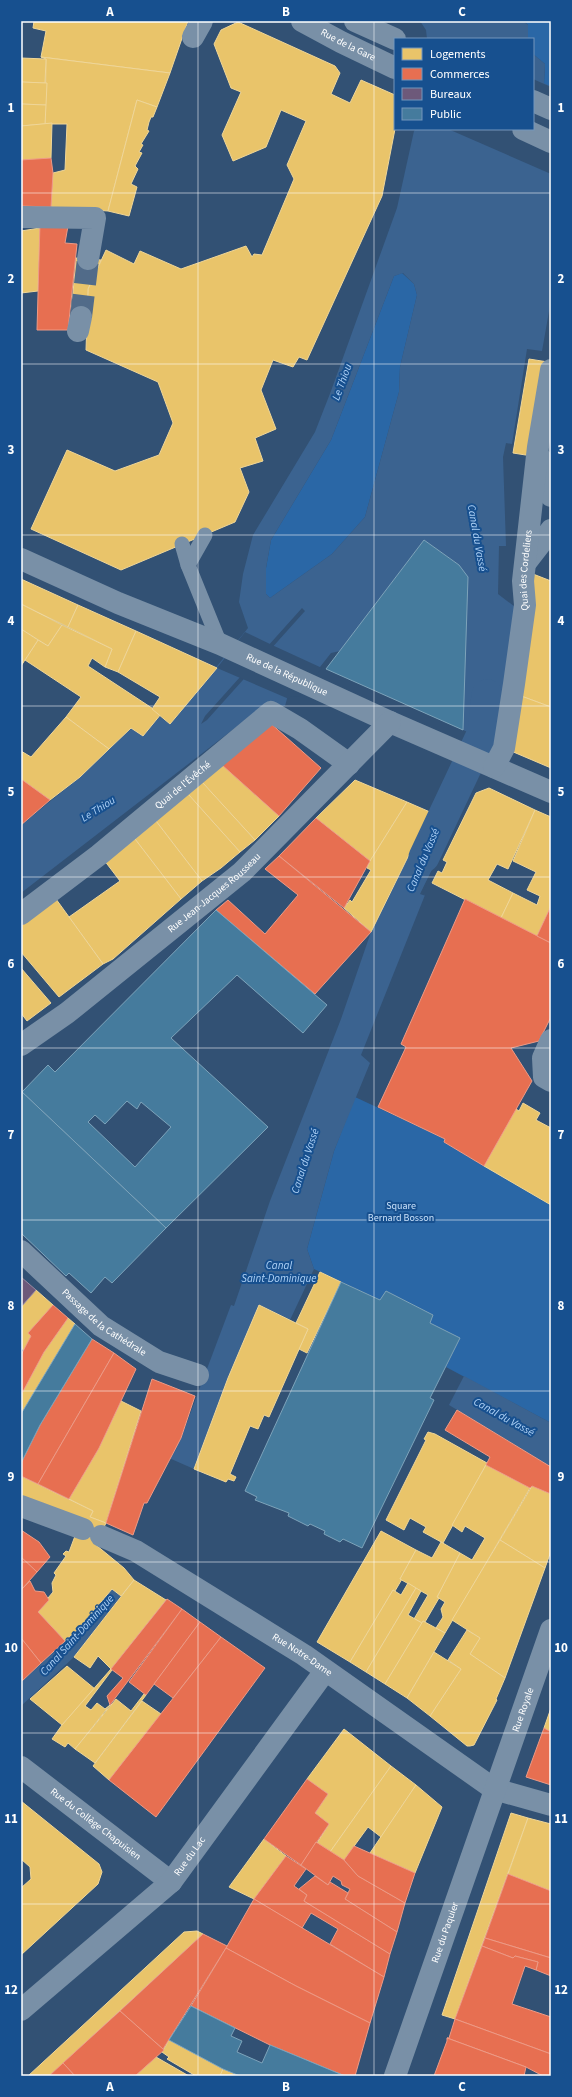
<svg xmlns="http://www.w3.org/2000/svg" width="572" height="2097" font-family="'Source Sans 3',sans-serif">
	<rect width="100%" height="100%" fill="#325174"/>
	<g fill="#2a67a6">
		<path d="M524 21H551V87L544 84 545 64 533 54V39H528V25Z"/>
		<path d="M402 273 414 284 417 295 400 367 399 392 365 517 332 554 270 598 266 594V568L271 540 331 440 394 276Z"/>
		<path d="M355 1097 445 1139 444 1142 551 1205V1423L446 1367 460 1338 430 1323 433 1315 386 1291 380 1300 314 1269 307 1249 334 1151Z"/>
	</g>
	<g fill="#3b6390" fill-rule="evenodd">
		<path d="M420 21H523L528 25V39H427L426 30Z"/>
		<path d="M533 54 545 64 544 83 551 87V300L542 351 527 349 512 444 506 443 503 457 506 546H499L498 594 519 610 500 746 463 730 459 565 424 540 340 651 331 653 298 695H288L285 706H272L257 711 21 893V825L80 777 131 728 143 736 159 716 170 724 248 628 239 602 243 574 253 535 315 432 331 391 397 208 414 131 416 129H533ZM403 273 414 284 417 295 400 367 399 392 365 517 332 554 270 598 266 594V568L271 540 331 440 394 276ZM302 608 305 611 207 720 201 724 205 716Z"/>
		<path d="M430 812 455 823 421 893 425 895 361 1055 370 1063 334 1151 307 1249 314 1269 290 1320 259 1306 228 1378 194 1469 169 1458 181 1438 231 1305 234 1306 270 1201 341 1019 371 932Z"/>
		<path d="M464 1376 551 1423V1467L449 1405Z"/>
		<path d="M112 1589 121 1596 74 1657 21 1706V1682L79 1628Z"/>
	</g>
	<g fill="#325174">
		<path d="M533 79 551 87V174L448 129H533Z"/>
		<path d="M245 632 272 645 260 659 272 645 322 668 300 696 290 697 289 699 217 668Z"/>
		<path d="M431 810 456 821 457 824 423 893 426 896 420 894 455 823 430 812Z"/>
	</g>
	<g fill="#e9c46a" stroke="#f0d697">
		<path d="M34 21H188L170 73 41 57 46 31 33 28Z"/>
		<path d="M238 22 335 66 340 73 331 94 350 103 361 80 395 95V129L382 196 307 360 299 357 293 367 273 360 261 390 276 429 255 438 263 461 240 468 249 492 235 522 121 570 31 529 67 450 115 471 159 455 173 423 158 382 86 350 88 289 106 250 134 264 140 251 181 269 246 246 252 257 254 254 262 255 294 179 287 165 306 121 281 110 266 147 233 161 222 135 241 92 231 88 214 44 221 30Z"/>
		<path d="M41 57 170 73 157 107 137 100 108 211 51 207 53 173 65 170 67 124H45L46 59Z"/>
		<path d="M21 58 46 59 45 83 21 82Z"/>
		<path d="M21 82 47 83 46 105 21 104Z"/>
		<path d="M137 100 157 107 153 117H151L149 122 147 130 149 131 141 144 143 145 139 152 142 153 135 166 138 169 131 184 137 187 129 216 108 211Z"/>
		<path d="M21 104 46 105 45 124 21 126Z"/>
		<path d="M52 123 51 158 21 161V126Z"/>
		<path d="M40 228 38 291 21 293V231Z"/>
		<path d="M76 258 101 260 88 289 87 317 71 316Z"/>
		<path d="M529 359 548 362 532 456 513 453Z"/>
		<path d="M533 574 551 581V707L513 693Z"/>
		<path d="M21 579 78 605 68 627 21 604Z"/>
		<path d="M21 604 62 625 48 646 21 629Z"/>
		<path d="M78 605 136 631 118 672 105 667 112 649 68 627Z"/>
		<path d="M62 625 112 649 105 667 92 658 88 666 161 714 143 736 131 728 109 749 66 717 81 697 25 660 38 640 48 646Z"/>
		<path d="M21 629 38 640 21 666Z"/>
		<path d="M136 631 217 668 170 724 152 709 160 697 118 672Z"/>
		<path d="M513 693 551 707V768L504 748Z"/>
		<path d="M66 717 109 749 80 777 50 800 21 779V751L31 757Z"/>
		<path d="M221 764 279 816 255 840 202 782Z"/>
		<path d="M355 780 407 802 370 861 316 818Z"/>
		<path d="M202 782 255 840 240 852 188 794Z"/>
		<path d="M489 788 535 810 508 869 497 864 488 880 513 893 501 918 432 883 438 871 442 873 447 862 443 860 476 793Z"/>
		<path d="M188 794 240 852 221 868 202 881 156 821Z"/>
		<path d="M407 802 430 812 371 932 344 908 350 900 352 902 371 870 367 868 370 861Z"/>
		<path d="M535 810 551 817V906L537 936 501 918 513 893 537 905 540 896 527 890 536 872 513 861Z"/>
		<path d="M156 821 202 881 181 899 135 839Z"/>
		<path d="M135 839 181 899 113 959 103 964 69 917 120 881 104 860Z"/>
		<path d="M56 899 103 964 59 997 21 952V926Z"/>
		<path d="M21 968 51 1003 27 1021 21 1013Z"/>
		<path d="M523 1103 540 1113 536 1120 551 1128V1205L484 1166 516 1109 519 1111Z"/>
		<path d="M320 1272 341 1282 307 1353 299 1349 308 1329 296 1323Z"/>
		<path d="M36 1290 53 1305 28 1333 31 1336 24 1350 21 1348V1307Z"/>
		<path d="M259 1305 308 1329 269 1417 264 1415 258 1429 250 1426 230 1474 236 1477 234 1481 228 1479 226 1482 194 1469 228 1378Z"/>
		<path d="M68 1318 75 1324 21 1414V1395L44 1352Z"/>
		<path d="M121 1401 141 1411 106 1523 90 1517 93 1511 69 1499 99 1448Z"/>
		<path d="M428 1432 435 1434 487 1463 443 1543 423 1532 426 1527 410 1518 404 1530 386 1520 426 1440 424 1439Z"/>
		<path d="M486 1465 530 1488 445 1633 436 1628 443 1617 441 1609 445 1602 437 1597 460 1553 472 1560 485 1538 465 1526 462 1532 452 1525Z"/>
		<path d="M21 1476 93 1511 90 1517 106 1523 97 1541 21 1499Z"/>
		<path d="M532 1486 551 1494V1551L545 1568 500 1540Z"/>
		<path d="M381 1531 416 1550 400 1579H402L395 1591 393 1590 350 1662 317 1642Z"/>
		<path d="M82 1533 97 1541 96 1545 124 1568 134 1580 121 1596 112 1589 79 1628 65 1641 38 1612 49 1600 48 1598 53 1592 52 1583 56 1575 54 1573 66 1556 63 1554 66 1551 69 1552 75 1536Z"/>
		<path d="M500 1540 545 1568 505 1678 470 1654 480 1638 452 1620Z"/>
		<path d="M441 1542 460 1553 437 1597 439 1598 425 1622 423 1621 422 1623 414 1619 428 1595 400 1579 416 1550 432 1558Z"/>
		<path d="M134 1580 166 1600 111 1669 98 1656 90 1668 74 1657Z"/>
		<path d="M408 1583 416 1588 366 1672 350 1662 393 1590 401 1595Z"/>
		<path d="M416 1588 421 1591 408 1615 422 1623 385 1684 366 1672Z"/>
		<path d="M423 1621 445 1633 407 1698 385 1684Z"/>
		<path d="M467 1630 480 1638 470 1654 505 1678 496 1699 497 1700 474 1745 470 1746H467L430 1716 461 1669 448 1660Z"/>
		<path d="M434 1652 461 1669 430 1716 407 1698Z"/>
		<path d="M67 1666 95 1689 62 1725 30 1699Z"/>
		<path d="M111 1669 112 1670 85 1706 91 1710 97 1703 105 1709 110 1705 75 1749 68 1743 65 1747 52 1739 62 1725Z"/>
		<path d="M144 1694 146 1695 95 1763 75 1749 116 1699 131 1711Z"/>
		<path d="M142 1701 161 1714 109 1780 93 1766Z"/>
		<path d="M551 1708V1732L544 1728Z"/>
		<path d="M344 1729 391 1766 330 1852 317 1843 329 1824 315 1813 328 1794 307 1779Z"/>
		<path d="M391 1766 416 1785 381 1837 368 1827 344 1860 330 1852Z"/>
		<path d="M416 1785 442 1807 415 1873 370 1853Z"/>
		<path d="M21 1801 99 1864 102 1872 98 1884 21 1955V1888L31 1879 30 1867 21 1859Z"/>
		<path d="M511 1813 528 1818 455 2019 442 2015Z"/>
		<path d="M528 1818 551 1824V1891L508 1874Z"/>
		<path d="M264 1839 286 1856 254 1899 229 1887Z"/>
		<path d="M197 1931 203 1934 49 2076H28L184 1932Z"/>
		<path d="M169 2040 223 2069 220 2076H196L167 2059 169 2057 162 2052Z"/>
		<path d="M156 2057 189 2076H135Z"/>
		<path d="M223 2069 240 2076H220Z"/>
	</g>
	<g fill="#e76f51" stroke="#ee9a85">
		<path d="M51 158 53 173 51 207 21 206V160Z"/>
		<path d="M40 223 68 226 65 243 77 244 68 330H37Z"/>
		<path d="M268 721 321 768 279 816 221 764Z"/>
		<path d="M21 779 50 800 21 825Z"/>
		<path d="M316 818 370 861 344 908 279 856Z"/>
		<path d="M279 856 371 932 315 994 216 910 228 900 265 934 298 895 265 869Z"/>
		<path d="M465 899 551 943V1017L539 1041 511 1048 532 1081 484 1166 444 1142 445 1139 378 1107 406 1047 401 1044Z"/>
		<path d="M551 906V943L537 936Z"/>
		<path d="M53 1305 68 1318 44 1352 21 1395V1355L31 1336 28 1333Z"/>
		<path d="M92 1339 114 1353 38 1484 21 1476V1463L40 1425Z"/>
		<path d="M114 1353 136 1369 99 1448 69 1499 38 1484Z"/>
		<path d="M152 1379 195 1396 181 1438 147 1503H144L133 1535 106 1523Z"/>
		<path d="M457 1410 551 1467V1494L532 1486 530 1488 486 1465 490 1457 445 1430Z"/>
		<path d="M21 1530 39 1542 50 1557 37 1572 21 1557Z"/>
		<path d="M21 1557 37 1572 21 1590Z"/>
		<path d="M30 1581 35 1591 44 1592 49 1600 38 1612 65 1641 41 1663 21 1638V1590Z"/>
		<path d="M167 1599 182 1609 110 1705 107 1696 123 1678 111 1669Z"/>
		<path d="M182 1609 200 1622 146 1695 129 1682Z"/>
		<path d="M200 1622 221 1637 173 1698 154 1684Z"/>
		<path d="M221 1637 265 1668 156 1817 109 1780Z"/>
		<path d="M21 1638 41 1663 21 1682Z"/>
		<path d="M544 1728 551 1732V1785L526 1777Z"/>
		<path d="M307 1779 328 1794 315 1813 329 1824 301 1865 264 1839Z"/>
		<path d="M316 1842 344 1860 358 1876 405 1903 397 1932 345 1899 350 1889 342 1885 341 1881 333 1876 328 1885 301 1865Z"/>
		<path d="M354 1846 415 1873 405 1903 358 1876 344 1860Z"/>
		<path d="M286 1856 306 1869 294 1886 307 1895 304 1901 390 1954 384 1977 330 1944 338 1929 311 1913 302 1928 254 1899Z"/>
		<path d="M508 1874 551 1891V1958L485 1938Z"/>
		<path d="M315 1876 328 1885 330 1882 348 1893 345 1899 397 1932 390 1954 304 1901 307 1895 299 1889Z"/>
		<path d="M254 1899 384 1977 370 2023 296 1986 226 1948Z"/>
		<path d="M203 1934 227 1946 226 1948 163 2049 120 2011Z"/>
		<path d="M485 1938 551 1958V1976L536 1970 538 1962 515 1956 513 1958 482 1946Z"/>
		<path d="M482 1946 513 1958 515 1956 538 1962 536 1970 525 1966 512 2004 551 2017V2054L455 2019Z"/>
		<path d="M226 1948 296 1986 370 2023 355 2076H345L270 2045 191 2006Z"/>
		<path d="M120 2011 164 2050 135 2076H75L63 2063Z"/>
		<path d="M455 2019 551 2054V2076H543L526 2067 447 2038H449Z"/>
		<path d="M447 2038 526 2067 524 2076H434L447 2041Z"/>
		<path d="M63 2063 75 2076H49Z"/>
	</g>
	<path fill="#6d597a" stroke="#998ba2" d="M21 1277 36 1290 21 1307Z"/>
	<g fill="#457b9d" stroke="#7da3ba" fill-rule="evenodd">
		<path d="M424 540 459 565 468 577 463 730 326 669Z"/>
		<path d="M216 910 327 1005 303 1033 237 975 171 1038 268 1127 166 1228 22 1092 48 1065 55 1072ZM127 1101 137 1109 141 1102 171 1127 135 1167 88 1122 95 1115 105 1124Z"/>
		<path d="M21 1091 166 1228 112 1283 105 1277 91 1293 69 1273 66 1276 21 1233Z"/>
		<path d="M341 1282 380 1300 386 1291 433 1315 430 1323 460 1338 430 1398 434 1400 362 1548 343 1539 340 1542 324 1534 325 1531 310 1524 308 1526 288 1516 289 1513 255 1500 257 1497 245 1491Z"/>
		<path d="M75 1324 92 1339 40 1425 21 1463V1414Z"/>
		<path d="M191 2006 235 2028 231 2036 242 2041 237 2052 262 2063 270 2045 345 2076H240L223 2069 169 2040Z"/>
	</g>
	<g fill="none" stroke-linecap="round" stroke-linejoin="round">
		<path stroke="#3b6390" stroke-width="31" d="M424 857 483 732 487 695"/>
		<path stroke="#516b89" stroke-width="22" stroke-dasharray="22 11" stroke-linecap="butt" d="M81 317 88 259"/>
		<g stroke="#7990a7" stroke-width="15">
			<path d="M182 544 188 565 220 644"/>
			<path d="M188 565 205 535"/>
		</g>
		<g stroke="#7990a7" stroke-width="22">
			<path id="s1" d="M302 21 341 42 395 68"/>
			<path d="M355 21 395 39"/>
			<path d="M193 37 202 21"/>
			<path d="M533 101 551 109"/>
			<path d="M523 129 551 142"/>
			<path d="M21 217 95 218 88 259"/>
			<path d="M78 331 81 317"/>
			<path d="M541 459 551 496"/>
			<path id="s2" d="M21 559 118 603 220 644 390 722 551 792"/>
			<path d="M527 561 551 530"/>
			<path id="s3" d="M494 767 504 748 514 684 525 605 523 581 538 447 551 370"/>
			<path id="s4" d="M21 914 99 855 271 712 300 729 349 764"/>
			<path d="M551 1040 543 1058 544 1077 551 1081"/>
			<path id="s5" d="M21 1045 67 1013 242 872 390 722"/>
			<path id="s6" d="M21 1251 101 1326 159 1362 198 1375"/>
			<path d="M21 1506 83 1529"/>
			<path id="s7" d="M101 1536 136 1551 304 1655 494 1789 551 1805"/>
			<path id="s8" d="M21 1767 171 1882"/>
			<path id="s9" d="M21 2010 171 1882 325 1671"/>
			<path id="s10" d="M395 2076 551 1630"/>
		</g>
	</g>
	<path fill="none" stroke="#fff" stroke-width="1" stroke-opacity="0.55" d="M198 21V2076M374 21V2076M21 193H551M21 364H551M21 535H551M21 706H551M21 877H551M21 1048H551M21 1220H551M21 1391H551M21 1562H551M21 1733H551M21 1904H551"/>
	<g text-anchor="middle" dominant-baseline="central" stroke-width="4" stroke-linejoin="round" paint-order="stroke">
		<g font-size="10" fill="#fff" stroke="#17508f">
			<text stroke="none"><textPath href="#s1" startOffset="52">Rue de la Gare</textPath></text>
			<text stroke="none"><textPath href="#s3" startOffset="201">Quai des Cordeliers</textPath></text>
			<text stroke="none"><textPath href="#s2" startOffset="290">Rue de la République</textPath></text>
			<text stroke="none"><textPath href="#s4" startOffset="207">Quai de l'Évêché</textPath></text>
			<text stroke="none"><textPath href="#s5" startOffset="246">Rue Jean-Jacques Rousseau</textPath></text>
			<text stroke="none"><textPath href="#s6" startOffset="110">Passage de la Cathédrale</textPath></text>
			<text stroke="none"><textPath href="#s7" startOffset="234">Rue Notre-Dame</textPath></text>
			<text stroke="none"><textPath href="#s10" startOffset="388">Rue Royale</textPath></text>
			<text stroke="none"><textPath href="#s8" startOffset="94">Rue du Collège Chapuisien</textPath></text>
			<text stroke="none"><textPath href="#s9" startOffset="229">Rue du Lac</textPath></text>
			<text stroke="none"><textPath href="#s10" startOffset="152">Rue du Paquier</textPath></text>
		</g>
		<g font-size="10" fill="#cae2fb" stroke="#17508f">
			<text x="401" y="1206">Square<tspan x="401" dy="12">Bernard Bosson</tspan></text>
		</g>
		<g font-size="11" font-style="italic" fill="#afd2f7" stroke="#17508f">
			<text transform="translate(342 382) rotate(-70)">Le Thiou</text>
			<text transform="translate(477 538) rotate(80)">Canal du Vassé</text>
			<text transform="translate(98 809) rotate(-32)">Le Thiou</text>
			<text transform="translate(423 860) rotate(-67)">Canal du Vassé</text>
			<text transform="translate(305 1161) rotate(-72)">Canal du Vassé</text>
			<text x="279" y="1265">Canal<tspan x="279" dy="13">Saint-Dominique</tspan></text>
			<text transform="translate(504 1417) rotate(29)">Canal du Vassé</text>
			<text transform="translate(77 1635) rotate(-48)">Canal Saint-Dominique</text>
		</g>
	</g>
	<rect width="572" height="2097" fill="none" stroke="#17508f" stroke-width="44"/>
	<rect x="394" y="38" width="140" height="92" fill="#17508f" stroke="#7496bc"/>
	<rect x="402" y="48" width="20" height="12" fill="#e9c46a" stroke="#7496bc"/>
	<text x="430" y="58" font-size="12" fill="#ffffff">Logements</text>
	<rect x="402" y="68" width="20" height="12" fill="#e76f51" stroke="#7496bc"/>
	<text x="430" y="78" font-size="12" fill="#ffffff">Commerces</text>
	<rect x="402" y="88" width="20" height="12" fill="#6d597a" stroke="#7496bc"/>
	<text x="430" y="98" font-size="12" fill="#ffffff">Bureaux</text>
	<rect x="402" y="108" width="20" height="12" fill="#457b9d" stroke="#7496bc"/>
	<text x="430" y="118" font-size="12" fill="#ffffff">Public</text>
	<rect x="22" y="22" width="528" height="2053" fill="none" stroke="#fff" stroke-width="1.5"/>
	<g font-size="13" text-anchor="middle" font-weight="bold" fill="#fff">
		<text x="110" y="16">A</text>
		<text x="286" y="16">B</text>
		<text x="462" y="16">C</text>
		<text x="11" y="112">1</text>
		<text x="561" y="112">1</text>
		<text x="11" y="283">2</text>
		<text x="561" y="283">2</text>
		<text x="11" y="454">3</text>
		<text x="561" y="454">3</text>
		<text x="11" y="625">4</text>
		<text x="561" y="625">4</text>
		<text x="11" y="796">5</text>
		<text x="561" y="796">5</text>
		<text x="11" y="968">6</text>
		<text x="561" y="968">6</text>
		<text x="11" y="1139">7</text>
		<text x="561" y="1139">7</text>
		<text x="11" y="1310">8</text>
		<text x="561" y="1310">8</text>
		<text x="11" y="1481">9</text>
		<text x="561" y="1481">9</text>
		<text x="11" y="1652">10</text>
		<text x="561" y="1652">10</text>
		<text x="11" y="1823">11</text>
		<text x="561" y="1823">11</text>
		<text x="11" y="1994">12</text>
		<text x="561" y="1994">12</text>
		<text x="110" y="2091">A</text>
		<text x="286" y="2091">B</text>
		<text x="462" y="2091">C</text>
	</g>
</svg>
